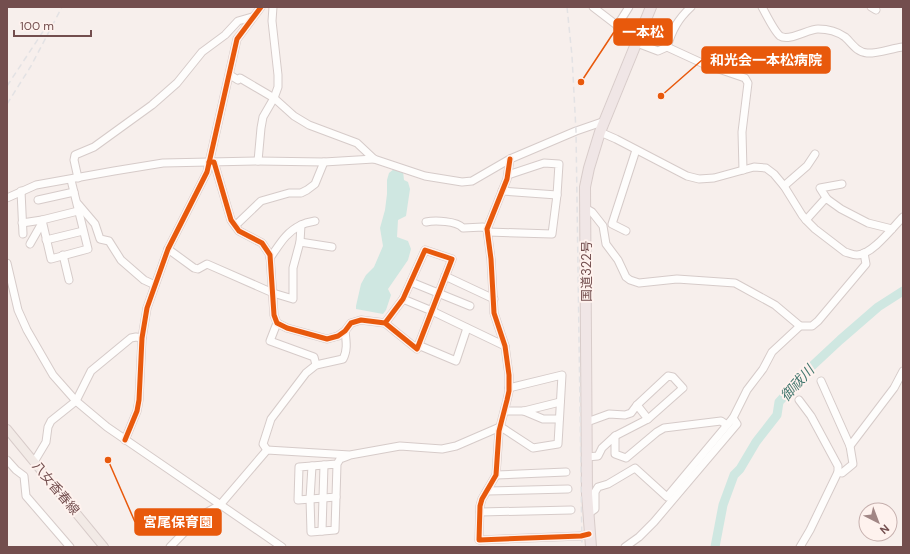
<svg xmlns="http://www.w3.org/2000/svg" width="910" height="554" font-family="'DM Sans','Noto Sans JP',sans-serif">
	<rect width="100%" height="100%" fill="#f7efec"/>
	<path fill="#cfe7e1" d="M394 169 403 171 404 180 408 182 410 189 406 216 398 220 397 237 408 241 411 249 408 260 388 289 391 295 386 310 383 314 356 309V306L361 284 366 275 374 267 383 246 380 228 385 210 387 194V180L389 173Z"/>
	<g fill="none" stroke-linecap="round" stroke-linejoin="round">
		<path stroke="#cfe7e1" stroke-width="9" d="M715 547 723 505 734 475 740 469 756 442 777 415 779 402 811 367 840 340 878 307 903 291"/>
		<g stroke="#d6cbc9" stroke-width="9">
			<g id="minor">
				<path d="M593 7 623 30 638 39"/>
				<path d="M762 7C766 14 774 31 780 36 789 42 808 29 818 29 827 29 838 32 845 37 852 43 856 52 867 53 876 54 893 48 903 47"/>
				<path d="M871 7 876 10"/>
				<path d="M617 26 629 7"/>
				<path d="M637 43 658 51 667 47 704 64 745 78 748 83 742 132 743 170"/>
				<path d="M667 47C672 30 678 19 691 7"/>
				<path d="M230 75 238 80 240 78 274 98 294 116 309 125 357 143 374 159 425 176 462 182 472 181 510 159 576 131 605 121"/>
				<path d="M600 132 616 139 687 176 699 179 714 178 754 167 766 168 774 174 784 186 802 215 806 220 815 229 845 252C849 253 853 255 857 255 872 255 893 227 903 217"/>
				<path d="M510 159 507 179 487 229 491 259 494 313 505 346 509 375V391L507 400 499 431 496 475 482 499 480 506 479 540 581 536 589 534"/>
				<path d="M258 161 261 128 263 117 274 98 278 87V75L272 21 273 7"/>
				<path d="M214 162 231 220 239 231 262 243 270 255 274 315 277 323 287 328 327 339 338 336 345 331 351 323 361 320 385 323 417 349 452 259 425 250 403 299 385 323"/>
				<path d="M78 178 74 160 75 155 94 147 152 105 177 83 202 52 225 35 238 21 252 17"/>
				<path d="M71 180 88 249 51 259 42 220 78 211"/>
				<path d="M784 186 807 166 815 154"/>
				<path d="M21 191 23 234"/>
				<path d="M502 191 557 195"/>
				<path d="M7 198 36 185 114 171 163 163 258 161 324 162 374 159"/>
				<path d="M827 199 820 188 842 184"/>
				<path d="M38 200 74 192"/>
				<path d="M78 204 95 224 100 239 109 241 121 260 144 280 155 285"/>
				<path d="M585 208 592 212 603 226 606 244 618 260 626 277 630 280 639 283 677 279 735 283 775 305 800 326"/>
				<path d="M806 220 824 200 827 199 841 209 868 223 892 229"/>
				<path d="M426 222C435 220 457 221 463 228L483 227 487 229"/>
				<path d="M22 223 42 220"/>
				<path d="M236 225 261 201 289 193H301L307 190 315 184 324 162"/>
				<path d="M626 231 612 224 636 150"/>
				<path d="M488 232 552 234 557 195 559 164 544 163 508 175"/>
				<path d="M46 240 83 231"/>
				<path d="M300 242 332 247"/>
				<path d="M30 244 42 223"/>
				<path d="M168 249 194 268 198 269 207 264 273 293 293 299V268L300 242 301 225 306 223 315 221"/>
				<path d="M63 255 69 280"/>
				<path d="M270 258C280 244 285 233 301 225"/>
				<path d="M7 263 18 310 27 330 53 375 76 401 107 427 282 547"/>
				<path d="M445 276 494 299"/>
				<path d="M411 282 470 306"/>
				<path d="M403 299 432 311 505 346"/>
				<path d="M277 323 270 341 314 357 316 365"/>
				<path d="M418 345 456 361 467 328"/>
				<path d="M821 381 850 446 853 464 842 473 838 472"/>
				<path d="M799 400 811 416 838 466V472L810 530 800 547"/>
				<path d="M637 405 648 419"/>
				<path d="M505 411H524L560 402"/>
				<path d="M524 411 543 419H559"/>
				<path d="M587 422 609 414 625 415 631 413 637 405 668 376 673 377 683 388 648 419 615 436"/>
				<path d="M501 427 533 448 558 444 562 375 509 388"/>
				<path d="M125 440 137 411 139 400 142 338 147 308 168 249 207 172 237 39 261 7"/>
				<path d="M850 446 894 388 903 371"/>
				<path d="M267 450 263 444 271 419 306 373 316 365 343 359C348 350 346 340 345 331"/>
				<path d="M587 457 598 456 602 448 615 436V454L626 458 657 432 664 428 721 421 727 425"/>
				<path d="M7 460 16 470 24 476 26 496 70 547"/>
				<path d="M34 462 46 442 48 427 51 421 76 401 91 371 131 338 136 337 142 338"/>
				<path d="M337 464 336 497 298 500 299 467 337 464 340 459 348 456"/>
				<path d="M312 466 310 499 311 532 335 530 336 497"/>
				<path d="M496 475 566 472"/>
				<path d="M487 491 568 489"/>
				<path d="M480 512 571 510"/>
				<path d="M588 514 595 509V492L598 487 608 484 635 468 667 497 733 418 747 390 763 369 772 352 800 326H812L818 321 866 264 864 253"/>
				<path d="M322 531 324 465"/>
				<path d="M170 547 200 516 220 505 267 450 350 455 400 446 442 449 456 446 500 427"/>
				<path d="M625 547 639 537 654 522 737 424 733 418"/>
			</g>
		</g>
		<g stroke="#d8ccca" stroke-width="10">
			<path id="major" d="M7 429 104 547"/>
		</g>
		<g stroke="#d8ccca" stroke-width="12">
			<path id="highway" d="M591 547 587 494 585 187 589 168 600 132 651 7"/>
		</g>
		<use href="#minor" stroke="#fefdfc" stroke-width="7"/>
		<use href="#major" stroke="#f2eae6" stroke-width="8"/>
		<use href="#highway" stroke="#f0e6e6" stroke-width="10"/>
		<g stroke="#e3e2e4" stroke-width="1.5" stroke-dasharray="6 4" stroke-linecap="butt">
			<path d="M567 7 572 56 576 131 582 547"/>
			<path d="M7 86 48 24"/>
			<path d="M7 104 31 66 62 7"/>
		</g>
		<g stroke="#fef2ee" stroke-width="8">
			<g id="cycleway">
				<path d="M510 159 507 179 487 229 491 259 494 313 505 346 509 375V391L507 400 499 431 496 475 482 499 480 506 479 540 581 536 589 534"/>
				<path d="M209 162H214L231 220 239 231 262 243 270 255 274 315 277 323 287 328 327 339 338 336 345 331 351 323 361 320 385 323 417 349 452 259 425 250 403 299 385 323"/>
				<path d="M125 440 137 411 139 400 142 338 147 308 168 249 207 172 237 39 261 7"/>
			</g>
		</g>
		<use href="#cycleway" stroke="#e8590c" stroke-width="5"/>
	</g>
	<g text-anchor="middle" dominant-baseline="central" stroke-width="4" stroke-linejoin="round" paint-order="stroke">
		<g font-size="13" fill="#734e4e" stroke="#fef2ee">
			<text transform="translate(586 271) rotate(-90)">国道322号</text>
			<text transform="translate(56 488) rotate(50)">八女香春線</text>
		</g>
		<g font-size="14" font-style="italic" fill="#42776e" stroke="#fef2ee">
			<text transform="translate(797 383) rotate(-48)">御祓川</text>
		</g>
	</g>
	<path fill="none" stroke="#e8590c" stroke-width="1.5" d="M581 82L614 32M661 96L702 60M108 460L135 522"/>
	<g fill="#e8590c" stroke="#fef2ee" stroke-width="1.5">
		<circle cx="581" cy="82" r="4"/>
		<circle cx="661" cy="96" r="4"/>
		<circle cx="108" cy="460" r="4"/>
	</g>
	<g fill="#e8590c" stroke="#e8590c" stroke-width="1.5">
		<rect x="614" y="19" width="58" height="26" rx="4"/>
		<rect x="702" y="47" width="128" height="26" rx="4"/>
		<rect x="135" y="509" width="86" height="26" rx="4"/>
	</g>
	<g font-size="14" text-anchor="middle" font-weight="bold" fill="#fff">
		<text x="643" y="37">一本松</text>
		<text x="766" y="65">和光会一本松病院</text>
		<text x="178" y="527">宮尾保育園</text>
	</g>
	<rect width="910" height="554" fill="none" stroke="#734e4e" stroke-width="16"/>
	<g transform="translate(878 522) rotate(138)"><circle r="19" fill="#fef2ee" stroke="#c6b0ae"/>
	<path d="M0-3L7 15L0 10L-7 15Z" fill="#a18685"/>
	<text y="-6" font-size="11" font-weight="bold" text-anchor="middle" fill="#734e4e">N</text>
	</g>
	<path d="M14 30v6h77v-6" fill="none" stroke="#734e4e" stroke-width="2"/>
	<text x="20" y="30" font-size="12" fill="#734e4e" stroke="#fef2ee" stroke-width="3" paint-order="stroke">100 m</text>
</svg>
